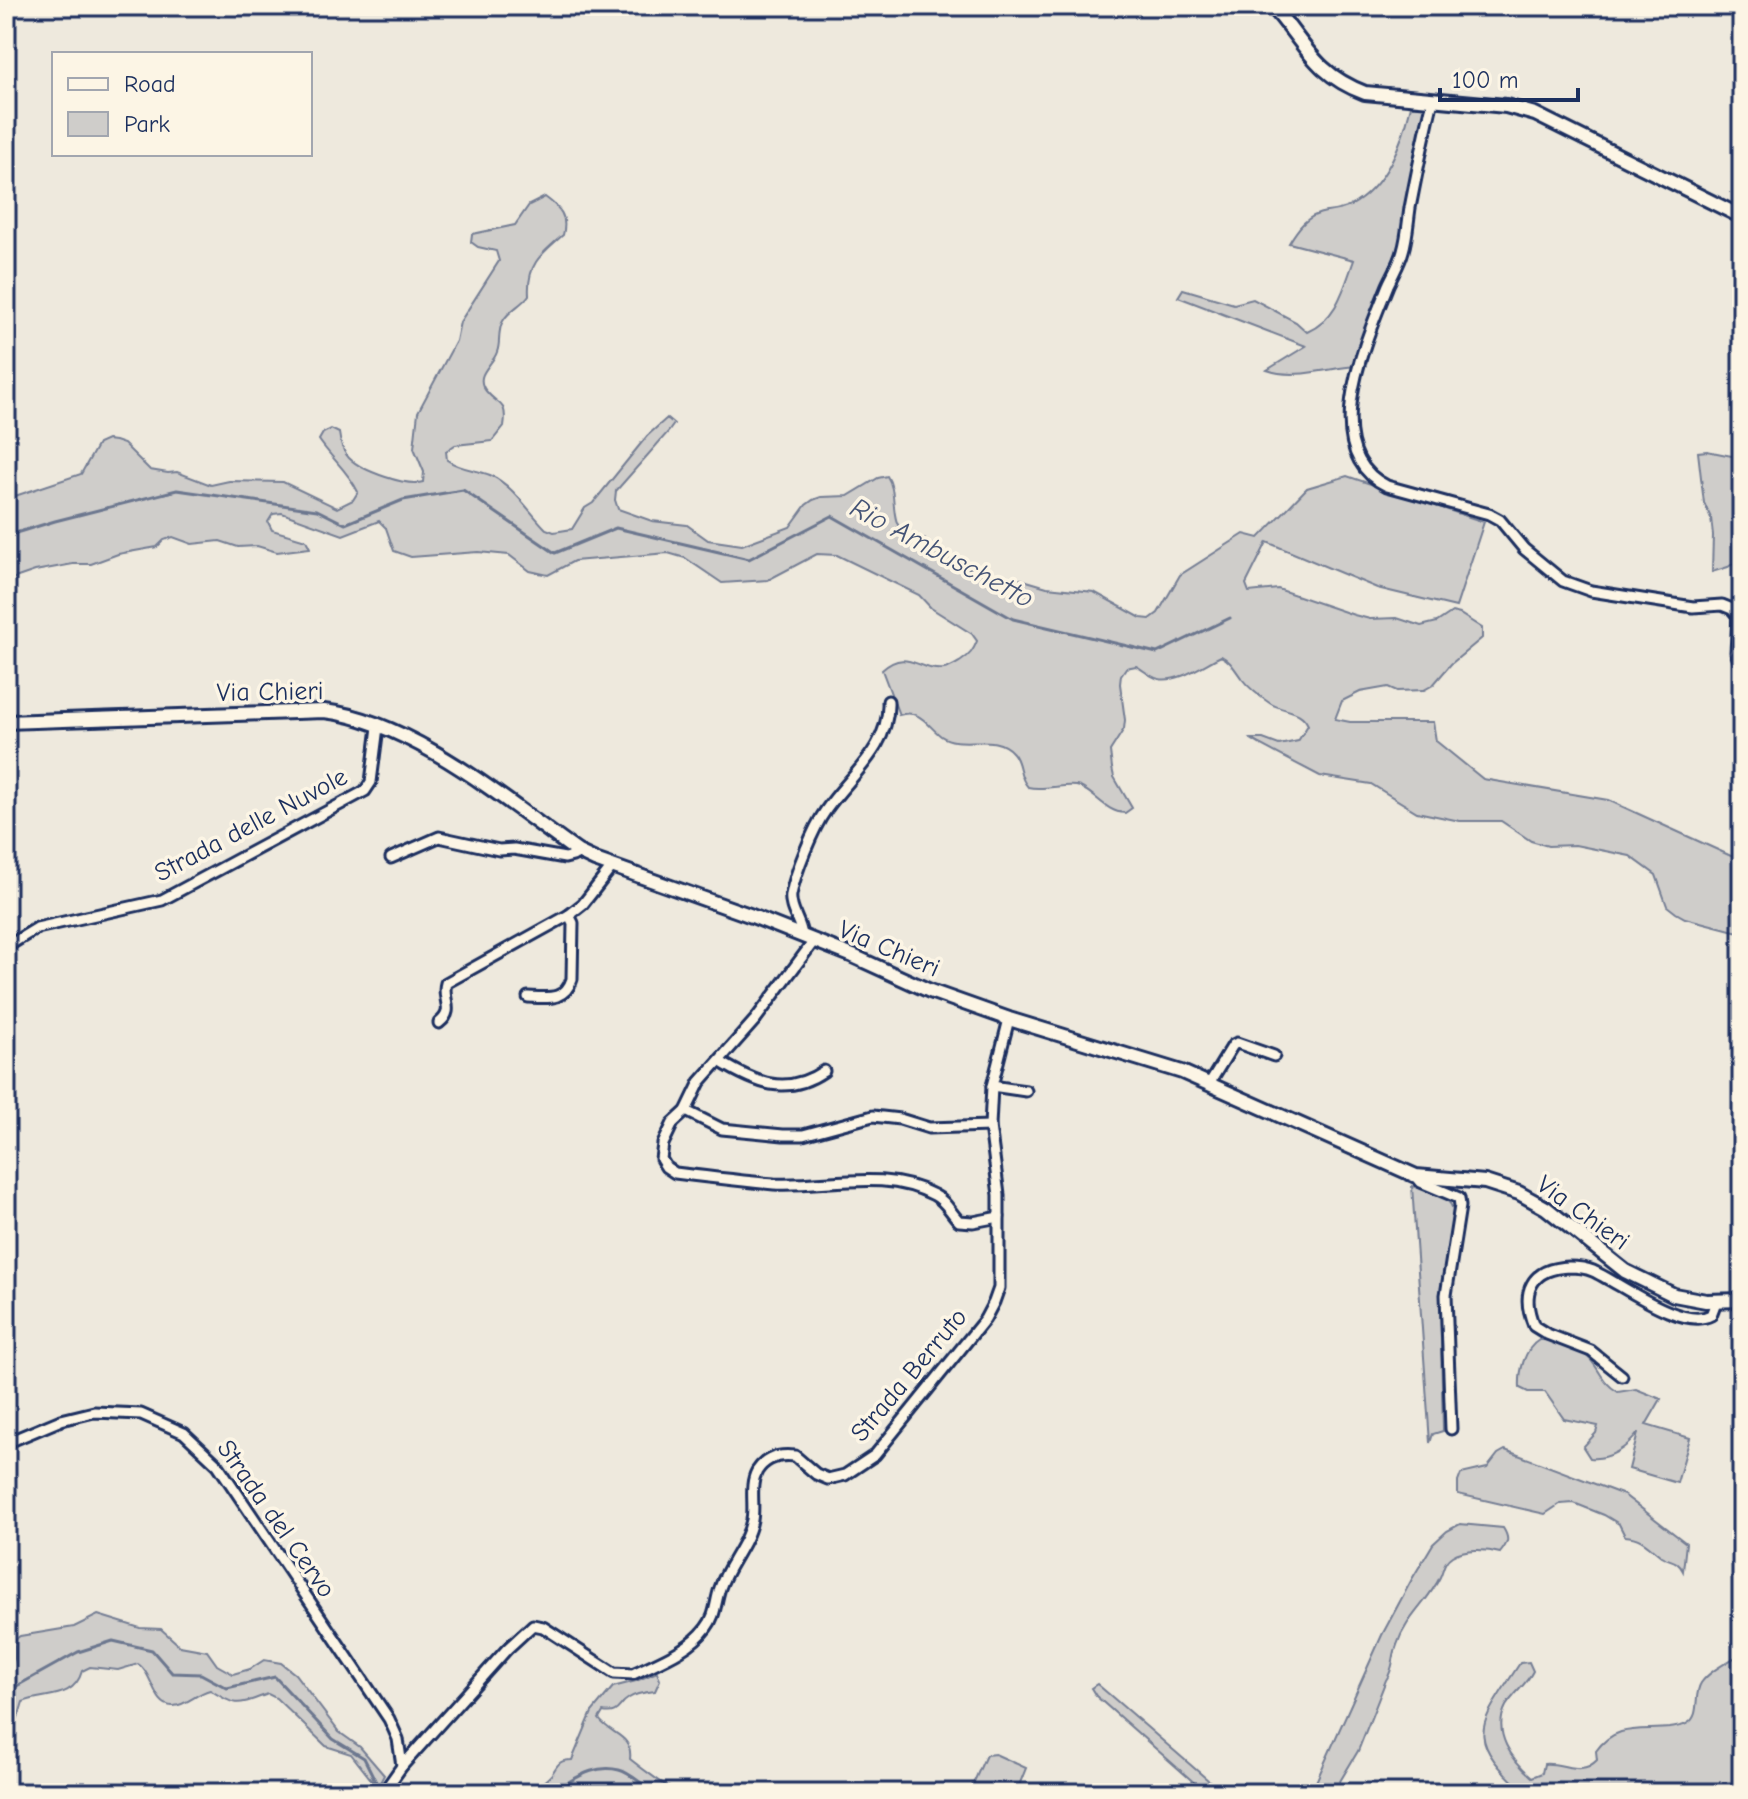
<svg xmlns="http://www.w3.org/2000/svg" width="1748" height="1799" font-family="'Comic Neue',sans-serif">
	<rect width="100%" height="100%" fill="#eee9dd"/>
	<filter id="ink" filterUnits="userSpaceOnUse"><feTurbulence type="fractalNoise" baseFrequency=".0125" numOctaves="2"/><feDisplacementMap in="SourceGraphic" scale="16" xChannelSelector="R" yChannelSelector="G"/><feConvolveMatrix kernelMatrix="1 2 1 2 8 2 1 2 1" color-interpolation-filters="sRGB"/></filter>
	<g filter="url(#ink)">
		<g fill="#cfcdca" stroke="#757e94" stroke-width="2">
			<path d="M1429 104 1399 250 1356 366C1328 368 1294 380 1267 370L1306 346 1178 297 1183 289 1234 304 1253 299 1296 322 1307 332C1337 319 1344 288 1354 260L1289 243C1298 228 1307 215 1326 212 1334 211 1343 210 1350 206 1386 187 1402 143 1411 106Z"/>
			<path d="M545 197C560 208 568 216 563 235 541 254 527 264 529 295 522 305 509 310 503 321 497 331 501 342 497 352 493 365 473 375 486 391 498 406 508 401 504 426L492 441 455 445 446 451 447 460C461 470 475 469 490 475 513 485 529 512 546 529L554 532 572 529 585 508 593 503 647 436 667 418 674 424 669 431 616 491 615 500 618 509 652 521 687 525 708 540 742 545 790 527 806 505 813 500 821 497 848 496 878 478 887 476C899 494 887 521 907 536L923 538 951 560 991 578 1020 579 1047 587 1094 592 1141 618 1150 619 1158 613 1180 575 1244 534 1259 538 1307 488 1347 476 1484 522 1456 607 1377 588 1267 542 1246 584 1249 592 1278 589 1354 615 1370 619 1397 618 1421 626 1437 622 1452 612 1460 614 1482 628V638L1451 664 1433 685 1424 690 1397 691 1388 687 1360 692 1342 701 1335 719 1350 722H1433L1436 741 1483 779 1608 800 1742 861V933L1685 918 1676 913 1667 906 1656 875 1630 856 1575 845 1548 846 1531 841 1501 821H1460L1417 812 1371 784 1320 776 1259 744 1251 739H1263L1279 745 1298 741 1308 725C1301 709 1285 712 1271 704 1262 698 1248 687 1242 679 1235 670 1231 661 1221 656 1204 664 1179 683 1159 679 1150 677 1144 670 1136 666L1126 668 1121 675 1120 684 1125 720 1124 729 1110 751 1112 768 1114 777 1132 808 1125 813C1106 812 1097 795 1080 787 1069 782 1045 791 1028 787 1018 777 1022 763 1013 753 995 731 961 750 941 736 927 725 919 708 899 715L882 670C907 647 919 672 944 669 950 668 956 664 961 661 970 655 973 651 977 641L972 634 931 608 919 595 837 555 817 554 768 580 722 583 685 558 668 553 574 561 548 575 530 571 509 555 478 552 411 557 394 551 386 528 379 521 343 535 282 513 273 514 268 522 272 530 306 540 310 548 277 552 257 546 238 547 220 541 192 544 173 537 164 540 157 547 118 554 91 564H73L35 571 6 581V499L81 474 98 444 107 440 115 441 124 444 150 470 168 473 177 472 211 485 229 481 283 482 337 508 353 500 358 492C349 472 331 458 319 440L323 433 331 429 339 433C340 442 343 452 349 458 362 471 407 487 423 482L424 472 414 448 418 412 456 341 460 322 499 261 496 251 478 247 471 242 472 234 515 225 529 205Z"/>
			<path d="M1707 451 1742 458V558L1728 567 1712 572 1713 535 1711 518 1704 503 1698 452Z"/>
			<path d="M1412 1186C1430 1191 1452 1194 1454 1215L1440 1297 1443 1431 1433 1434 1430 1443Z"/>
			<path d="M1539 1340C1560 1339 1585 1349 1596 1367 1603 1378 1606 1385 1618 1392L1636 1389 1661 1399 1646 1425 1690 1438 1677 1483 1629 1469 1638 1433C1627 1448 1609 1460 1590 1458L1583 1447 1596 1433 1598 1426 1564 1419 1545 1392H1528L1520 1388C1519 1372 1524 1349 1539 1340Z"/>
			<path d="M1505 1450 1624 1495 1686 1543 1683 1571C1677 1559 1671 1562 1661 1556 1648 1546 1642 1537 1625 1536L1619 1524 1604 1515 1574 1503 1560 1504 1545 1514 1458 1494V1482L1461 1474 1487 1468 1498 1454Z"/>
			<path d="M1460 1524 1503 1528C1510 1539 1508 1543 1500 1553 1486 1549 1465 1548 1452 1556 1443 1562 1444 1569 1440 1577 1429 1601 1406 1617 1397 1645 1392 1657 1394 1669 1386 1680L1358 1751 1333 1793H1311L1382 1635 1412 1579 1433 1544 1447 1531Z"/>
			<path d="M98 1615 140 1628 161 1629 180 1646 207 1651 217 1665 233 1674 250 1669 264 1660 281 1663 295 1674 339 1732 360 1747 384 1775 376 1790 373 1782 351 1754 326 1746 276 1698 268 1694C237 1705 238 1708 210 1690 197 1693 187 1705 174 1706 154 1708 153 1673 138 1664L118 1670 90 1667 82 1671C74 1700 45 1693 23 1702 19 1714 18 1725 6 1730V1671C16 1664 16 1653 13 1641L20 1636 74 1627Z"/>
			<path d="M1742 1653V1793H1525C1462 1735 1479 1727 1520 1663L1529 1662 1533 1671C1526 1685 1514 1693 1506 1706 1492 1733 1512 1760 1532 1777L1542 1773 1544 1764C1563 1762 1581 1777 1597 1760L1596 1751C1616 1723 1640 1731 1670 1728 1675 1727 1684 1726 1688 1723 1701 1715 1693 1695 1701 1683 1710 1670 1730 1661 1742 1653Z"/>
			<path d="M657 1672 660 1680 655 1691C647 1692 636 1693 629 1698 617 1705 620 1715 603 1712L599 1719C611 1735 633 1735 630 1759 640 1767 670 1790 680 1793H606L597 1790 589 1793H528C535 1788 545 1782 551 1775 558 1765 558 1760 572 1760L592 1712 613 1687 636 1681Z"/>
			<path d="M1097 1684 1111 1696 1223 1793H1206L1096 1696 1091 1688Z"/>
			<path d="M995 1754 1026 1768 1016 1793H969L986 1755Z"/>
		</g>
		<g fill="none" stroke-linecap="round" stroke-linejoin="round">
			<g stroke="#6c778f" stroke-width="3">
				<path d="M6 536 55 521 177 490 317 510 345 524 403 500 463 490 555 553 616 528 749 559 832 516 1013 619 1157 653 1230 618"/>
				<path d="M6 1692 78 1652 113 1641 152 1650 172 1673 201 1674 227 1688 275 1677 333 1739 364 1758 379 1788"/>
				<path d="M548 1793C572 1782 591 1763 619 1770 632 1773 644 1788 658 1793"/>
			</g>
			<g stroke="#1b2f5e" stroke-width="15">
				<g id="minor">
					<path d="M1433 100C1424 136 1417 172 1410 208 1408 222 1407 238 1403 251 1400 263 1393 274 1388 285 1367 338 1315 451 1387 486L1489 514 1500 520 1524 549 1563 581 1591 591 1693 607 1722 605 1732 609 1738 616 1736 652 1742 669"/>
					<path d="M391 858 439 837 499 850 514 849 565 858 573 856 578 852"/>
					<path d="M802 936C801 921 789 910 791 895 795 873 813 828 826 810 850 775 890 748 888 701"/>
					<path d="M814 941 755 1020 700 1082 686 1111 673 1123 663 1144 661 1159 666 1167 675 1173C708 1177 741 1181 774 1184 827 1187 884 1168 934 1195 946 1201 950 1212 959 1221L973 1222 999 1217"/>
					<path d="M6 947 37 928 162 900 365 791 371 782 378 727"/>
					<path d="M528 997C548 998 565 1001 572 979L573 923 569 915"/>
					<path d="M439 1023C456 1010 441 999 446 983L569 915 583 904 612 867"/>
					<path d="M719 1061C755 1083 786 1097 824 1071"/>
					<path d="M1209 1084 1233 1045 1237 1043 1274 1056"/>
					<path d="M992 1086 1026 1091"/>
					<path d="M686 1111 722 1129 783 1135H803L873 1116 900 1119 929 1128 990 1126"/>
					<path d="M1416 1176 1421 1182 1459 1198 1460 1206 1446 1295 1451 1429"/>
					<path d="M1622 1376 1591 1351 1547 1334 1534 1326C1520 1292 1531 1268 1569 1267 1577 1267 1586 1268 1593 1271 1620 1283 1682 1331 1711 1315L1716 1302"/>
					<path d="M6 1443 61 1420 94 1412 141 1414 184 1433 218 1465 389 1719 398 1739 402 1766 383 1793"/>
					<path d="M402 1766 507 1649 533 1625 543 1627 614 1673 633 1674C657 1662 689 1651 706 1628 716 1615 715 1603 720 1588 728 1564 747 1545 752 1520 755 1505 749 1485 757 1471 766 1457 780 1454 795 1456L816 1474 828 1479 845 1475 875 1455 985 1319 994 1302 999 1288V1195L990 1126 992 1086 1009 1019"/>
				</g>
			</g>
			<g stroke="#1b2f5e" stroke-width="18">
				<g id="tertiary">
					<path d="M1272 6C1305 43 1314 74 1365 93L1506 106 1535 114 1742 217"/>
					<path d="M6 722 324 711C412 721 506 801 578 852L595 860 752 916 853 956 930 991 1009 1019 1182 1072 1416 1176 1485 1182 1519 1193 1546 1208 1625 1271 1674 1295 1706 1301 1742 1300"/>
				</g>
			</g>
			<use href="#minor" stroke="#fcf5e5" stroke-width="9"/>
			<use href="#tertiary" stroke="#fcf5e5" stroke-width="12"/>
		</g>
	</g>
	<g text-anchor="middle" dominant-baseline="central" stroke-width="7" stroke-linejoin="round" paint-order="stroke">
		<g font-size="26" fill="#1b2f5e" stroke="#fcf5e5">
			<text transform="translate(270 692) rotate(-1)">Via Chieri</text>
			<text transform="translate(251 825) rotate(-28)">Strada delle Nuvole</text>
			<text transform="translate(889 949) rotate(23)">Via Chieri</text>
			<text transform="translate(1583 1213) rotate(36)">Via Chieri</text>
			<text transform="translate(909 1375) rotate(-50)">Strada Berruto</text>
			<text transform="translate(276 1519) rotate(55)">Strada del Cervo</text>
		</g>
		<g font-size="28" font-style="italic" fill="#445376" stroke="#fcf5e5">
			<text transform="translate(942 553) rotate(28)">Rio Ambuschetto</text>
		</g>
	</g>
	<rect width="1748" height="1799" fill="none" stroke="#fcf5e5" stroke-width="32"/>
	<rect x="16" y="16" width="1716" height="1767" fill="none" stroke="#1b2f5e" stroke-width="3" filter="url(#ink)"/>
	<rect x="52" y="52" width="260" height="104" fill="#fcf5e5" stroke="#a2a6af" stroke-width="2"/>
	<rect x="68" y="78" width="40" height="12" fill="#fcf5e5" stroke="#a2a6af" stroke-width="2"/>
	<text x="124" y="92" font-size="24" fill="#1b2f5e">Road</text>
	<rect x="68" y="112" width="40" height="24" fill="#cfcdca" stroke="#a2a6af" stroke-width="2"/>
	<text x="124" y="132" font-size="24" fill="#1b2f5e">Park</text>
	<path d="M1440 88v12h138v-12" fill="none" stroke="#1b2f5e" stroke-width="4"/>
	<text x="1452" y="88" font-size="24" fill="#1b2f5e" stroke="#fcf5e5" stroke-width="6" paint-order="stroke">100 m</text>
</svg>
